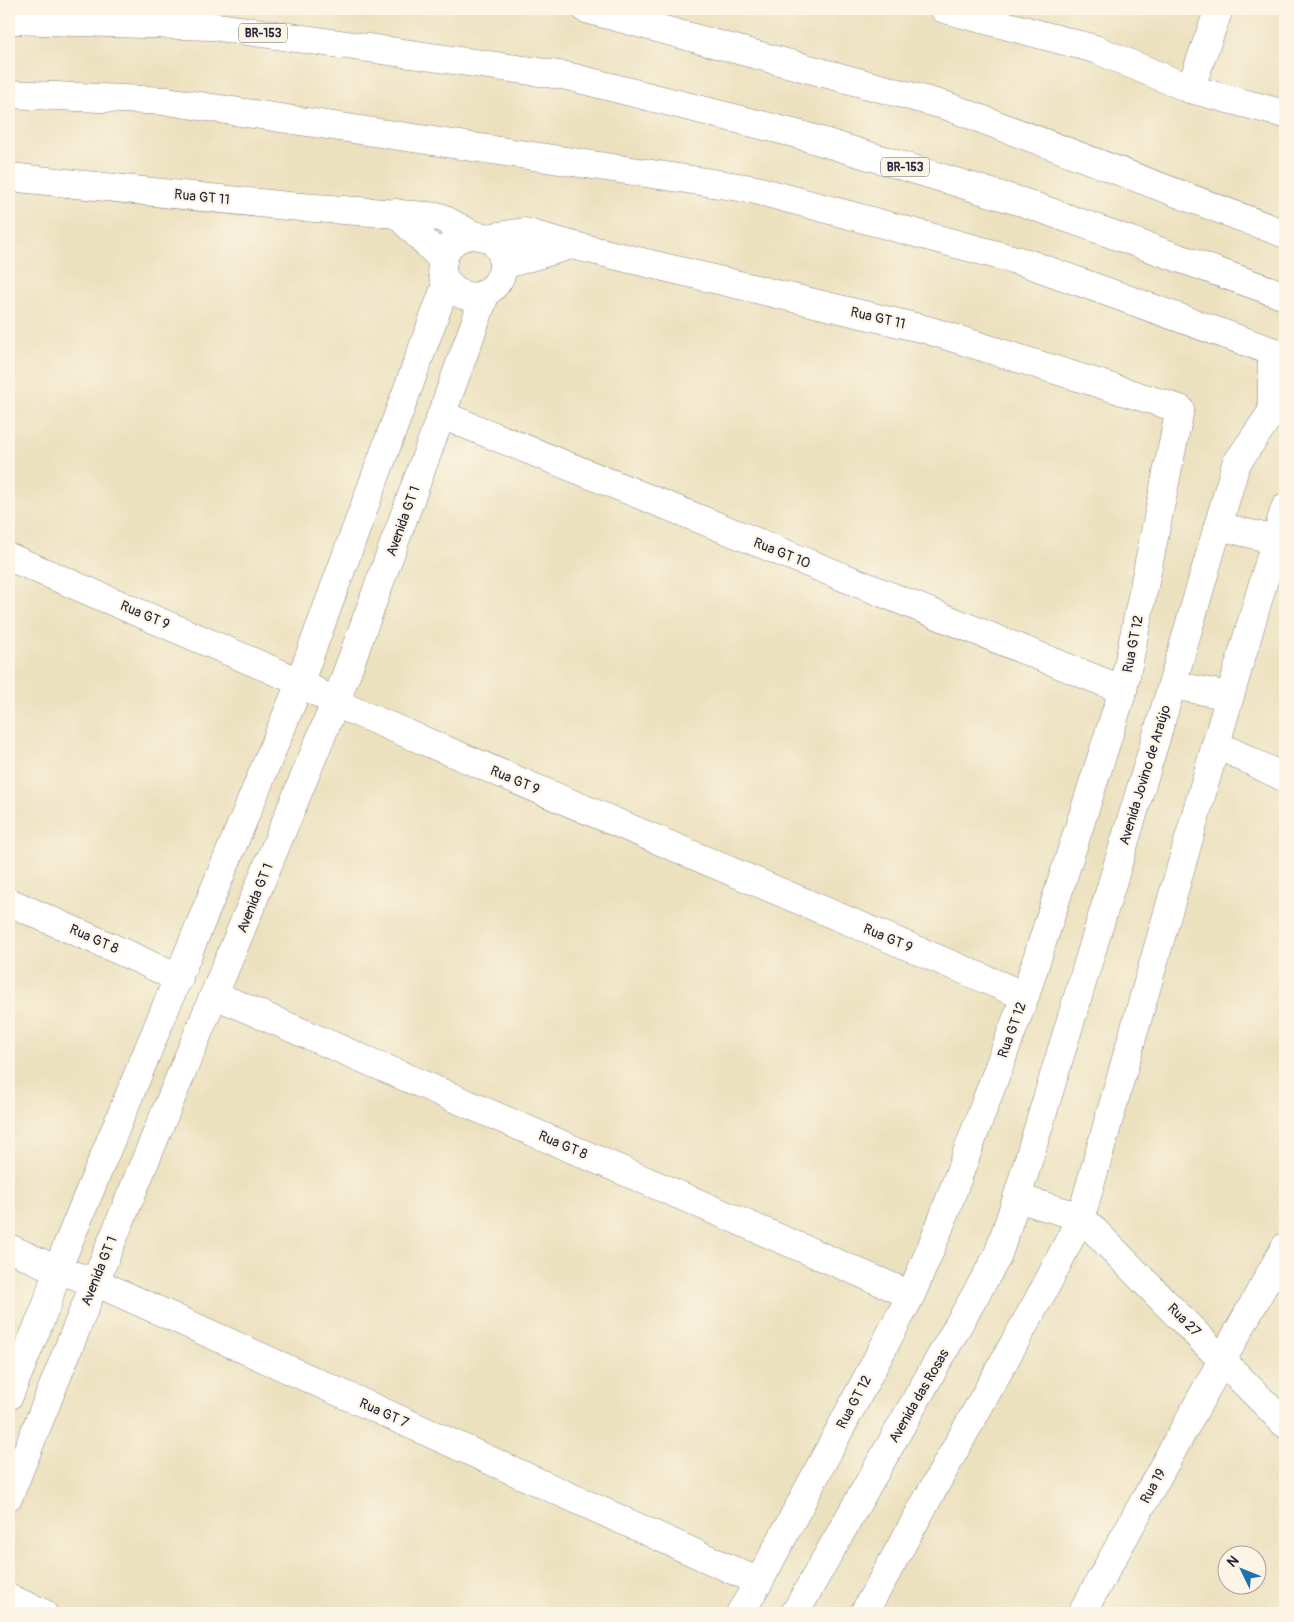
<svg xmlns="http://www.w3.org/2000/svg" width="1294" height="1622" font-family="Pangolin,sans-serif">
	<rect width="100%" height="100%" fill="#fcf5e5"/>
	<filter id="ink" filterUnits="userSpaceOnUse"><feTurbulence type="fractalNoise" baseFrequency=".02" numOctaves="2"/><feDisplacementMap in="SourceGraphic" scale="10" xChannelSelector="R" yChannelSelector="G"/><feConvolveMatrix kernelMatrix="1 2 1 2 8 2 1 2 1" color-interpolation-filters="sRGB"/></filter>
	<filter id="wash" filterUnits="userSpaceOnUse"><feTurbulence type="fractalNoise" baseFrequency=".0096" numOctaves="4" result="noise"/><feDisplacementMap in="SourceGraphic" scale="20" xChannelSelector="R" yChannelSelector="G"/><feGaussianBlur stdDeviation="1.12" result="paint"/><feColorMatrix in="noise" values="0 0 0 0 0 0 0 0 0 0 0 0 0 0 0 0 0 1.4 0 .05"/><feComposite in="paint" operator="in"/></filter>
	<g filter="url(#wash)">
		<rect width="100%" height="100%" fill="#ece1bf"/>
	</g>
	<g filter="url(#ink)">
		<g fill="none" stroke-linecap="round" stroke-linejoin="round">
			<g stroke="#87827d" stroke-width="29">
				<g id="minor">
					<path d="M944 9 1095 49 1190 89 1285 114"/>
					<path d="M9 94 167 101 752 189 1027 263 1285 356"/>
					<path d="M9 177 288 206 440 217 473 235"/>
					<path d="M396 213 443 260"/>
					<path d="M473 235C477 236 484 236 488 238 527 263 482 321 449 285 436 271 442 249 458 239 462 237 468 236 473 235Z"/>
					<path d="M487 238 524 232 571 245 928 330 1180 409 1123 690 1025 996 938 1231 911 1295 759 1582 740 1613"/>
					<path d="M503 265 571 245"/>
					<path d="M1272 412V351"/>
					<path d="M442 415 1123 690"/>
					<path d="M1218 526 1276 540"/>
					<path d="M9 557 300 682 335 703 1025 996"/>
					<path d="M1172 685 1230 696"/>
					<path d="M1216 744 1285 778"/>
					<path d="M9 902 138 959 179 979"/>
					<path d="M215 995 911 1295"/>
					<path d="M1017 1198 1081 1217 1285 1424"/>
					<path d="M9 1248 57 1270 95 1282 759 1582"/>
					<path d="M9 1396 47 1304 57 1270 295 695 447 282"/>
					<path d="M9 1496 95 1282 340 691 486 293"/>
					<path d="M9 1598 43 1613"/>
					<path d="M795 1613 997 1257 1017 1198 1172 685 1236 464 1272 412"/>
					<path d="M864 1613 1047 1284 1081 1217 1216 744 1285 508"/>
					<path d="M1082 1613 1285 1247"/>
				</g>
			</g>
			<g stroke="#87827d" stroke-width="29">
				<path id="tertiary" d="M1190 89 1219 9"/>
			</g>
			<g stroke="#87827d" stroke-width="29">
				<g id="trunk">
					<path d="M586 9 947 106 1285 234"/>
					<path d="M9 20 211 26 567 76 797 134 1025 203 1285 296"/>
				</g>
			</g>
			<use href="#minor" stroke="#fff" stroke-width="28"/>
			<use href="#tertiary" stroke="#fff" stroke-width="28"/>
			<use href="#trunk" stroke="#fff" stroke-width="28"/>
		</g>
	</g>
	<g text-anchor="middle" dominant-baseline="central" stroke-width="4.5" stroke-linejoin="round" paint-order="stroke">
		<g fill="#fcf5e5" stroke="#63616e" stroke-width="1">
			<rect x="239" y="23.5" width="48" height="19" rx="4"/>
			<rect x="881" y="157.5" width="48" height="19" rx="4"/>
		</g>
		<g font-size="12" font-weight="bold" fill="#22223b">
			<text x="263" y="33">BR-153</text>
			<text x="905" y="167">BR-153</text>
		</g>
		<g font-size="14" fill="#22223b" stroke="#fcf5e5">
			<text transform="translate(202 197) rotate(6)">Rua GT 11</text>
			<text transform="translate(878 318) rotate(13)">Rua GT 11</text>
			<text transform="translate(403 521) rotate(-70)">Avenida GT 1</text>
			<text transform="translate(782 553) rotate(22)">Rua GT 10</text>
			<text transform="translate(145 615) rotate(23)">Rua GT 9</text>
			<text transform="translate(1133 644) rotate(-79)">Rua GT 12</text>
			<text transform="translate(1145 775) rotate(-73)">Avenida Jovino de Araújo</text>
			<text transform="translate(515 780) rotate(23)">Rua GT 9</text>
			<text transform="translate(255 898) rotate(-68)">Avenida GT 1</text>
			<text transform="translate(888 938) rotate(23)">Rua GT 9</text>
			<text transform="translate(94 939) rotate(24)">Rua GT 8</text>
			<text transform="translate(1012 1030) rotate(-70)">Rua GT 12</text>
			<text transform="translate(563 1145) rotate(23)">Rua GT 8</text>
			<text transform="translate(99 1271) rotate(-68)">Avenida GT 1</text>
			<text transform="translate(1184 1320) rotate(45)">Rua 27</text>
			<text transform="translate(919 1396) rotate(-60)">Avenida das Rosas</text>
			<text transform="translate(854 1402) rotate(-62)">Rua GT 12</text>
			<text transform="translate(384 1413) rotate(24)">Rua GT 7</text>
			<text transform="translate(1153 1486) rotate(-61)">Rua 19</text>
		</g>
	</g>
	<rect width="1294" height="1622" fill="none" stroke="#fcf5e5" stroke-width="30"/>
	<g transform="translate(1242 1570) rotate(313)"><circle r="24" fill="#fcf5e5" stroke="#a5a1a1"/>
	<path d="M0-4L9 19L0 12L-9 19Z" fill="#1f6fb2"/>
	<text y="-8" font-size="14" font-weight="bold" text-anchor="middle" fill="#22223b">N</text>
	</g>
</svg>
